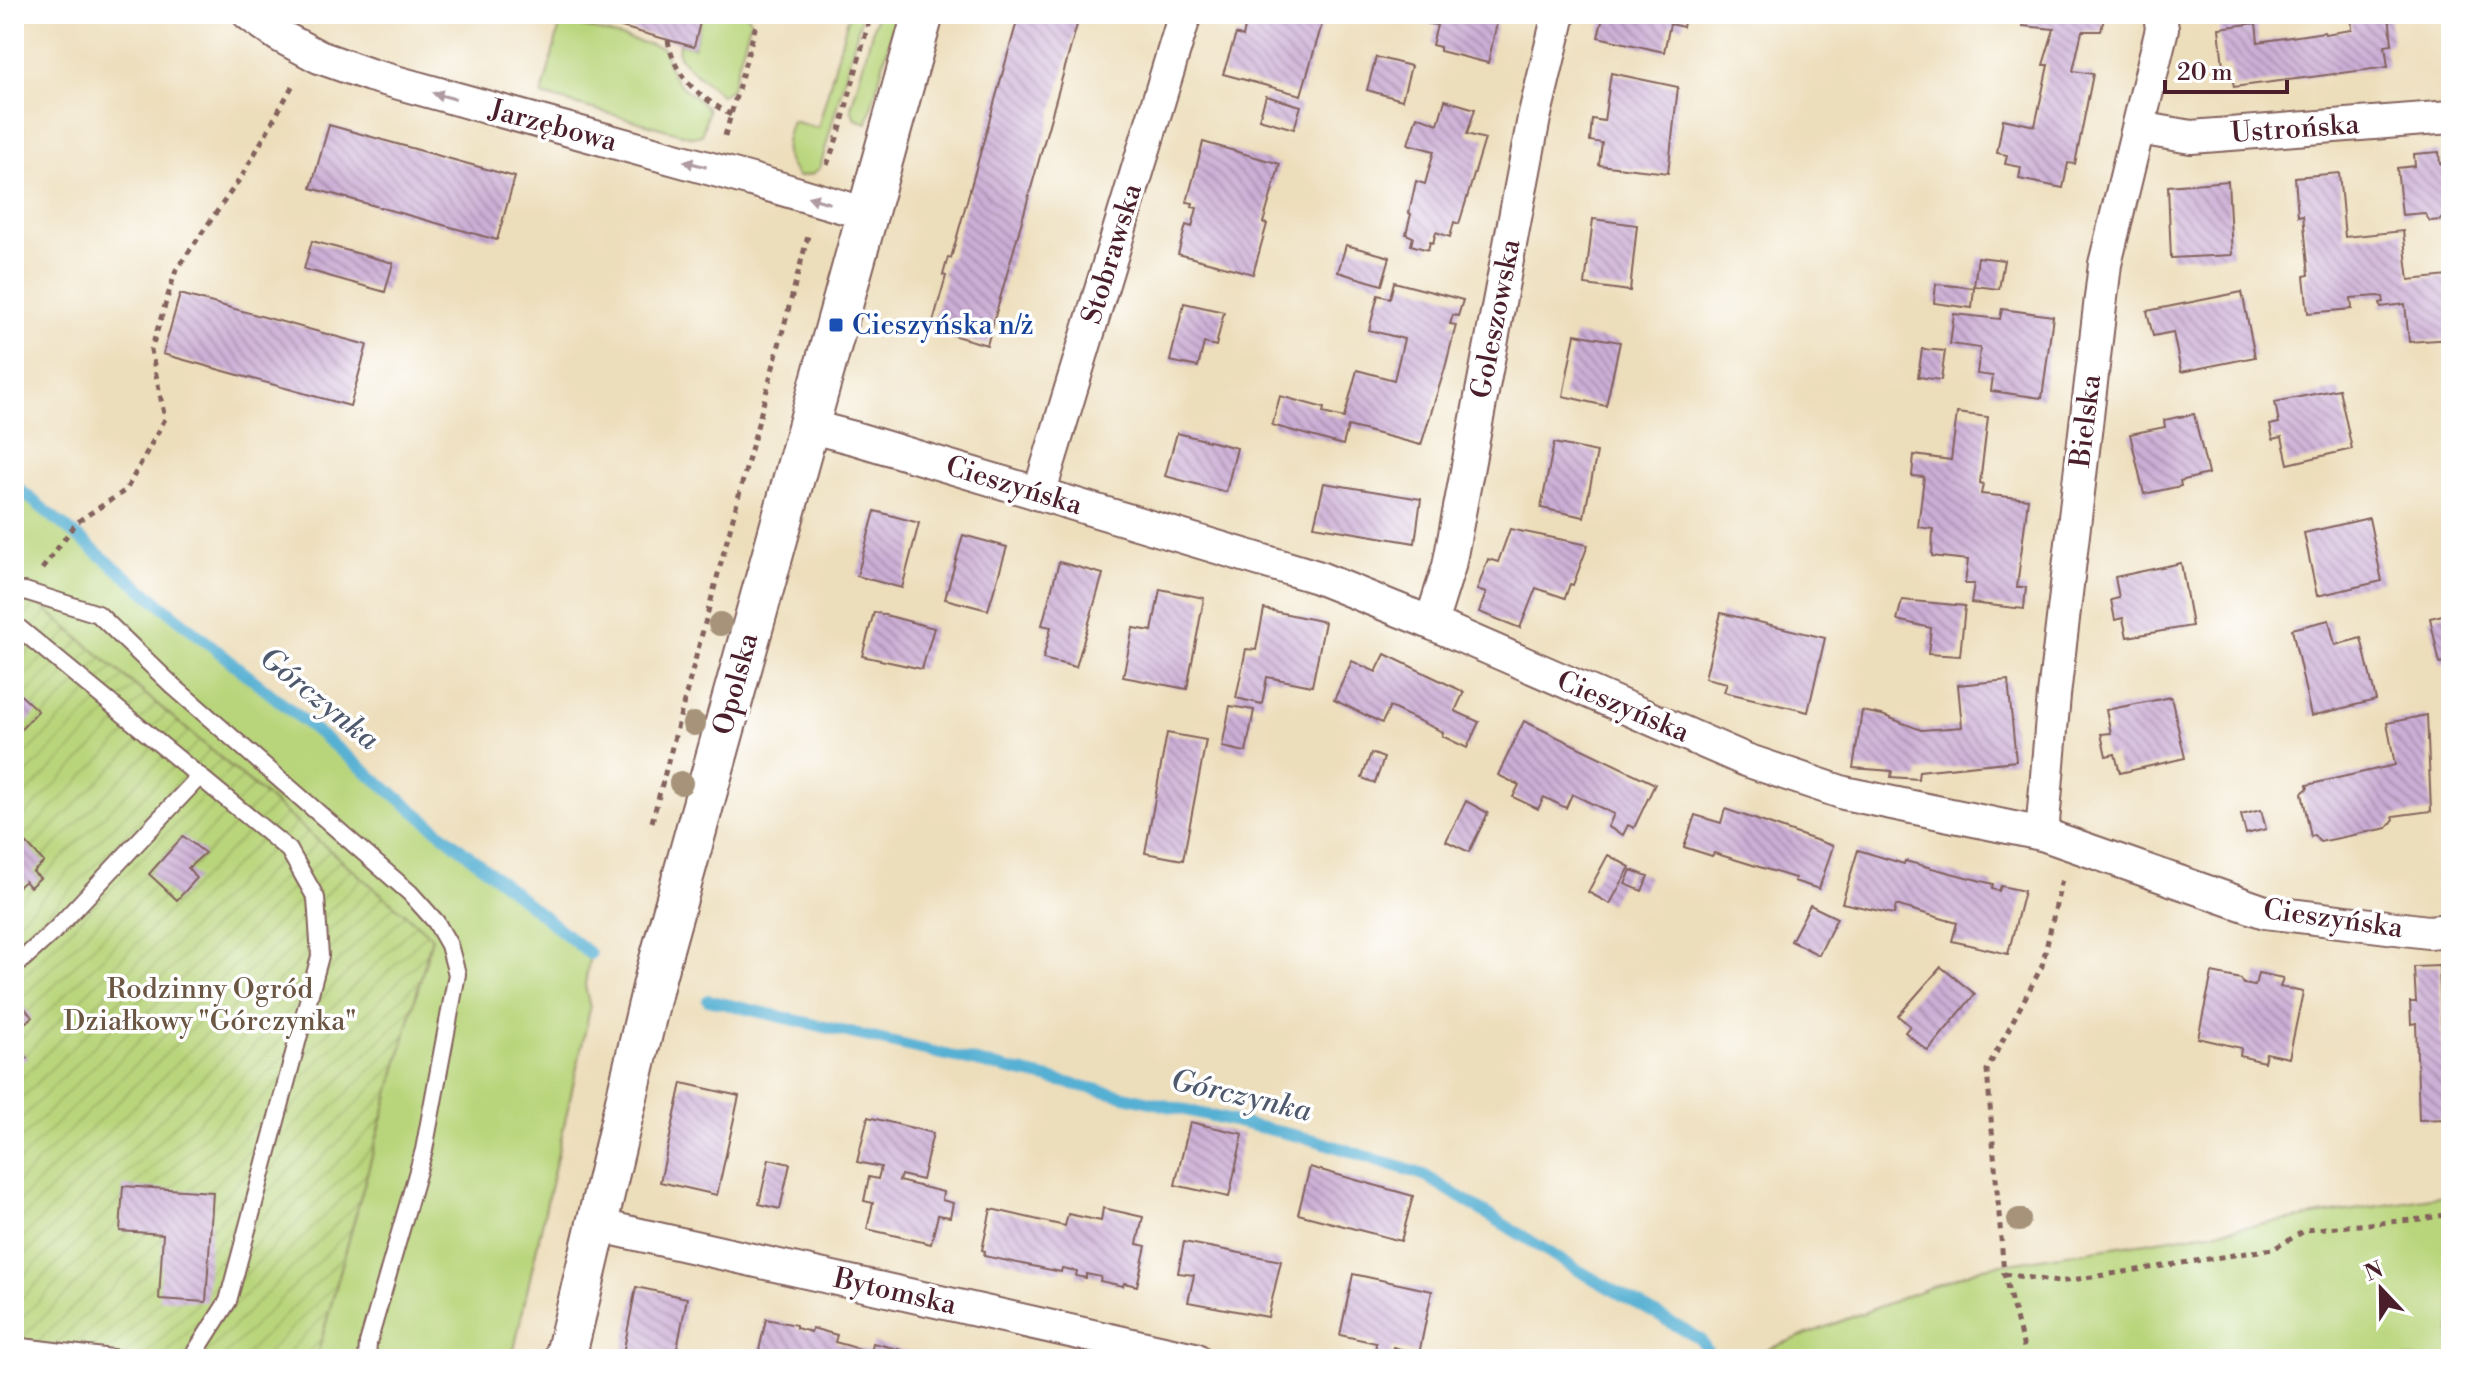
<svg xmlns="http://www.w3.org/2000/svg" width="2465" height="1373" font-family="'Libre Bodoni',serif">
	<defs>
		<pattern id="garden-furrows" width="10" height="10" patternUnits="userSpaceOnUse" patternTransform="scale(2)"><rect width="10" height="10" fill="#b9d57b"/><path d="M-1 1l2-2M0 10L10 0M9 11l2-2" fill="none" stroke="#a1b66a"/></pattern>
		<pattern id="building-back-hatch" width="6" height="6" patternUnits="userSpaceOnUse" patternTransform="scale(2)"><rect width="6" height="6" fill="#ccafd6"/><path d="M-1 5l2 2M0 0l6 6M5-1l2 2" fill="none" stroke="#a88eae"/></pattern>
	</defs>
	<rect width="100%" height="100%" fill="#fff"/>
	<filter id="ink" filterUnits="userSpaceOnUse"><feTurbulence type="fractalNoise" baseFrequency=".0125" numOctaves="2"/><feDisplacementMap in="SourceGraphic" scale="16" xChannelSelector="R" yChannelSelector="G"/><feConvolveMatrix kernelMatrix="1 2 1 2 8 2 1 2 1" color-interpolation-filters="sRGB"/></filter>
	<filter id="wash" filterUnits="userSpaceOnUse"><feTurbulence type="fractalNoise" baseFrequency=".006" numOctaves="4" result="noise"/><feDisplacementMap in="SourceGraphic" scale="32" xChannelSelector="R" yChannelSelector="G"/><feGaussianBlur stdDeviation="1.8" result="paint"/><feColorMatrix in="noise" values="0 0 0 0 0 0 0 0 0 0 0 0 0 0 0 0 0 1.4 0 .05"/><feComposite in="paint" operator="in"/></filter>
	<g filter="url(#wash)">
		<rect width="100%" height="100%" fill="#eddebb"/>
		<g fill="#b9d57b" stroke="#827a53" stroke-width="2">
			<path d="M702 14H747L751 20 731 89 721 95 686 65 678 54 679 43 694 47Z"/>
			<path d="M849 14H862L820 168 812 174 798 177C782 157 783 145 792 121L818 128Z"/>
			<path d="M877 14H897L867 123 855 119 851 108Z"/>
			<path d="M561 21 663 48C667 59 668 69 675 79 684 91 699 98 708 110L702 135 693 137 542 95Z"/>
			<path d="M14 485 590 954 585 985 590 1009 512 1359H316L432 937 14 583Z"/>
			<path d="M2451 1195V1359H1742L1983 1267Z"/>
		</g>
		<path fill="url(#garden-furrows)" stroke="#827a53" stroke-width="2" d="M14 583 432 937 316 1359H14Z"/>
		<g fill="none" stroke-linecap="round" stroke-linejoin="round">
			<g stroke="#56b0d3" stroke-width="12">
				<path d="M14 485 590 954"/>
				<path d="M708 1000 1315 1140 1424 1175 1576 1269 1700 1339 1712 1359"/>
			</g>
		</g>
		<g id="blocks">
			<g fill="url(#building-back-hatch)">
				<path d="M574 14H702L694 47Z"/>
				<path d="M1019 14H1080L987 345 931 329 946 276 943 275 948 257 951 258Z"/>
				<path d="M1251 14H1325L1301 95 1223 74 1236 34 1243 37 1246 22 1248 23Z"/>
				<path d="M1430 14H1499L1488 63 1440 51V47L1432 45 1437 25 1428 24Z"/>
				<path d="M1604 14H1686L1683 27 1670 24 1664 52 1598 37Z"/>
				<path d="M2024 14H2105L2101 31H2082L2073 71 2093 74 2075 164 2068 163 2063 188 2019 179 2021 167 2005 164 2007 155 1997 153 2003 119 2035 126 2048 65H2043L2054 29 2023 26Z"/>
				<path d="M2351 14H2389L2392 44 2385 45 2388 67 2234 87 2230 65 2223 66 2219 28 2256 23 2258 42 2324 32 2325 34 2352 30Z"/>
				<path d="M1376 57 1411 66 1402 100 1367 90Z"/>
				<path d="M1611 73 1678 87 1668 173 1599 165 1602 143 1590 141 1592 119 1604 121Z"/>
				<path d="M1266 96 1301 106 1294 129 1259 119Z"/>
				<path d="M1445 100 1475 109 1467 134 1485 139 1459 224 1454 222 1450 237 1436 232 1433 243 1430 242 1428 250 1411 245 1413 237 1406 234 1411 214 1409 213 1416 181 1425 184 1434 151 1408 144 1417 116 1438 124Z"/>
				<path d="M329 125 515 177 497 240 311 188Z"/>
				<path d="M1203 142 1280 164 1263 223 1267 224 1253 274 1178 254 1186 225 1192 227 1197 208 1192 207 1193 203 1187 202Z"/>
				<path d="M2439 152 2440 164 2451 163V209H2447L2441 220 2430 221 2424 213 2402 215 2397 168 2415 166 2414 154Z"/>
				<path d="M2339 173 2345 237 2403 231 2409 280 2448 276 2451 339 2409 342 2405 304 2381 307 2380 303 2384 302 2383 297 2379 296 2351 298 2352 309 2308 313 2304 276 2309 275 2303 215 2298 216 2295 177Z"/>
				<path d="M2228 181 2232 255 2171 258 2168 186Z"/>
				<path d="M1593 219 1637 225 1630 291 1585 285Z"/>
				<path d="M312 241 393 263 385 292 304 269Z"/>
				<path d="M1346 245 1390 257 1382 285 1338 272Z"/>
				<path d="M1978 257 2004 260 1999 289 1974 286Z"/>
				<path d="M1394 282 1463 300 1458 316 1453 315 1450 324 1456 325 1445 368 1421 445 1348 426 1343 445 1272 425 1280 396 1324 408 1323 413 1344 418 1357 370 1394 380 1404 339 1369 330 1378 295 1390 298Z"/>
				<path d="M1936 284 1974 288 1972 308 1934 303Z"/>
				<path d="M2242 292 2255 357 2181 372 2173 332 2153 336 2147 311Z"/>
				<path d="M180 294 367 345 350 406 163 354Z"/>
				<path d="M1184 303 1224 312 1216 346 1204 343 1198 367 1170 361Z"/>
				<path d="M2002 309 2053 316 2042 398 1991 391 1993 376 1977 374 1980 348 1950 344 1954 314 2000 319Z"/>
				<path d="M1575 334 1620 342 1606 406 1563 396Z"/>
				<path d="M1922 349 1945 351 1941 380 1918 377Z"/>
				<path d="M2339 389 2352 449 2288 464 2282 437 2273 439 2270 425 2279 423 2275 402Z"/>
				<path d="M1957 413 1988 417 1980 483 1983 484 1981 494 2028 499 2017 587H2026L2024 609 1971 603 1974 584H1965L1968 560 1932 556 1933 529 1918 527 1924 477 1912 476 1914 455 1951 460Z"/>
				<path d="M2194 414 2208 474 2180 481 2181 486 2144 494 2130 434 2165 427 2164 420Z"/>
				<path d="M1177 433 1237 448 1226 492 1165 476Z"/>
				<path d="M1554 443 1597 452 1584 517 1541 508Z"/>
				<path d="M1324 483 1421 499 1415 543 1314 526Z"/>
				<path d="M875 511 919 523 902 588 857 576Z"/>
				<path d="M2369 518 2382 581 2317 596 2304 533Z"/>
				<path d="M1510 529 1588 545 1573 585 1570 584 1565 598 1536 588 1520 628 1479 612 1486 593 1477 590 1488 559 1498 562Z"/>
				<path d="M963 535 1007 547 988 610 945 599Z"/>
				<path d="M1059 562 1103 574 1076 667 1043 659 1051 627 1042 625Z"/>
				<path d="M2181 563 2192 626 2127 637 2123 618 2115 620 2111 600 2119 598 2115 577Z"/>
				<path d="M1160 589 1204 598 1187 689 1123 677 1133 628 1152 631Z"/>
				<path d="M1902 600 1965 606 1960 656 1928 654 1931 628 1897 620Z"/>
				<path d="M1264 609 1325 622 1312 686 1267 677 1262 704 1236 698 1246 649 1256 650Z"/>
				<path d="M874 612 934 628 922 669 862 656Z"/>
				<path d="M1721 613 1825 638 1808 712 1724 692 1727 683 1705 678Z"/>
				<path d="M2451 613V661L2440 664 2430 618Z"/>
				<path d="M2329 620 2335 645 2361 638 2376 700 2311 716 2292 629Z"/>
				<path d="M1385 654 1464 692 1455 711 1479 722 1467 748 1442 736 1443 732 1390 707 1382 723 1334 700 1352 661 1376 672Z"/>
				<path d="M2008 680 2016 761 1919 771 1918 779 1891 777 1892 771 1853 768 1862 711 1882 715 1921 730 1962 727 1958 685Z"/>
				<path d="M14 689 38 711 14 737Z"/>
				<path d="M2171 697 2185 758 2120 773 2115 754 2106 756 2101 734 2111 733 2106 710Z"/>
				<path d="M1230 706 1254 710 1246 752 1222 747Z"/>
				<path d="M2427 715 2431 811 2393 816 2394 819 2387 828 2320 842 2314 835 2311 837 2302 793 2308 788 2307 785 2395 765 2387 723Z"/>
				<path d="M1524 721 1655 784 1634 828 1628 825 1623 835 1608 827 1614 814 1572 794 1566 808 1544 797 1538 809 1513 797 1519 785 1498 775Z"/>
				<path d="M1167 733 1206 740 1183 860 1145 853Z"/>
				<path d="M1371 753 1384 758 1375 783 1362 778Z"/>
				<path d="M1466 801 1488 813 1469 852 1446 841Z"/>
				<path d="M1725 809 1833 846 1819 889 1794 881 1795 878 1714 853 1712 856 1684 847 1695 815 1721 823Z"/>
				<path d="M2261 810 2266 829 2246 834 2241 815Z"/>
				<path d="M14 830 44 862 33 872 40 878 30 887 25 881 14 890Z"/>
				<path d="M183 836 205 853 188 868 197 878 177 900 149 874Z"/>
				<path d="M1858 850 1904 864 1905 861 1993 884 1992 889 1999 891 2001 886 2024 891 2008 954 1952 941 1957 923 1896 905 1894 914 1842 903Z"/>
				<path d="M1608 855 1630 867 1610 904 1588 892Z"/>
				<path d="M1631 870 1648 876 1642 891 1625 884Z"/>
				<path d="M1810 905 1837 918 1819 955 1791 941Z"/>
				<path d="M2439 966 2446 1119 2419 1120 2416 1023 2411 1024 2410 1002H2416L2414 967Z"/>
				<path d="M1941 967 1975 994 1928 1051 1905 1032 1910 1026 1898 1016Z"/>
				<path d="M2212 973 2241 979 2244 984 2255 986 2258 973 2283 978 2280 987 2303 992 2289 1058 2266 1053 2264 1062 2240 1056 2241 1048 2198 1038Z"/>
				<path d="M16 997 32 1017 14 1032V999Z"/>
				<path d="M14 1041 27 1058 14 1068Z"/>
				<path d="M682 1083 739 1096 717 1195 660 1182Z"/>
				<path d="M868 1117 933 1133 922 1180 901 1175 899 1181 943 1192 942 1200 953 1203 950 1217 938 1215 931 1244 867 1229 873 1203 864 1201 869 1177 878 1179 881 1167 857 1162Z"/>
				<path d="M1190 1122 1243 1134 1229 1197 1175 1185Z"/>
				<path d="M769 1159 790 1164 780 1209 759 1204Z"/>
				<path d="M1310 1167 1413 1196 1401 1241 1298 1214Z"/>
				<path d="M123 1186 213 1192 206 1302 159 1299 163 1234 120 1231Z"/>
				<path d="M1103 1208 1143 1217 1137 1244 1146 1246 1137 1286 1124 1283 1123 1286 1100 1281 1101 1277 1086 1274V1278L1076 1276 1077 1271 1062 1268 1061 1272 984 1256 985 1251 982 1250 991 1209 1065 1226 1068 1214 1101 1221Z"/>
				<path d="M1184 1242 1281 1261 1268 1317 1188 1302 1194 1275 1178 1273Z"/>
				<path d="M1353 1274 1432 1291 1419 1354 1393 1347 1390 1359 1375 1356 1376 1343 1340 1335Z"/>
				<path d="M636 1287 687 1298 675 1359H622Z"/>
				<path d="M766 1319 796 1325V1328L811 1332 812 1328 837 1335 835 1342 871 1352 873 1343 938 1359H757Z"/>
			</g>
		</g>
	</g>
	<g filter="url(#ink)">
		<use href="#blocks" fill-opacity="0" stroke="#83625d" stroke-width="2"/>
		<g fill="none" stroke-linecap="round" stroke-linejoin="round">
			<g stroke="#83625d" stroke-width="20">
				<g id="service">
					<path d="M25 591 98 614 173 686 410 893 436 922 449 945 457 974 424 1150 368 1343 367 1359"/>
					<path d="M14 624 289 850 316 898 320 956 228 1301 191 1359"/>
					<path d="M14 967 55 930 200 776"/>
					<path d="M14 1346 120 1359"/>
				</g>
			</g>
			<g stroke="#83625d" stroke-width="36">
				<g id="minor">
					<path d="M249 14 280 36 319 57 370 75 755 181 867 214"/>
					<path d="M2139 128 2191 137 2451 117"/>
					<path d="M808 426 854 438 1317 577 1431 623 1746 760 1844 793 2042 834 2265 912 2428 932 2451 930"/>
					<path d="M1039 494 1185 14"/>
					<path d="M1431 623 1449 566 1534 118 1559 14"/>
					<path d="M2042 834 2054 695 2105 264 2162 29 2160 14"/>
					<path d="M596 1225 1195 1359"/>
				</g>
			</g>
			<g stroke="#83625d" stroke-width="44">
				<path id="tertiary" d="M565 1359 656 974 923 14"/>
			</g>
			<g stroke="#83625d" stroke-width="5" stroke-dasharray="6 6" stroke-linecap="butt">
				<path d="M668 40C675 79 699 96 731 115"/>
				<path d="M725 136 759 14"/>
				<path d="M827 165 840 130 871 14"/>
				<path d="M42 569 77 522 126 490 165 419 151 350 176 270 244 173 294 83"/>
				<path d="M652 822 809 232"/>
				<path d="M2004 1274 2059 1282 2273 1249 2306 1230 2421 1219 2451 1214"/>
				<path d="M2027 1359 2004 1274 1987 1070 2042 966 2062 879"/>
			</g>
			<use href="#service" stroke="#fff" stroke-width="16"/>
			<use href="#minor" stroke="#fff" stroke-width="32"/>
			<use href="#tertiary" stroke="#fff" stroke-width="40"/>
		</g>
		<g fill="#a69379">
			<circle cx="720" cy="624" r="12"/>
			<circle cx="694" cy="724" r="12"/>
			<circle cx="681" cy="783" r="12"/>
			<circle cx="2019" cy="1220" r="12"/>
		</g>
		<defs><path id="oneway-solid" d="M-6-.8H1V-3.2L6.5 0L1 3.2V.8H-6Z" transform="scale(2)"/></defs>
		<g fill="#ae9aa0">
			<use href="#oneway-solid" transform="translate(444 96) rotate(-165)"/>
			<use href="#oneway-solid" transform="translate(695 164) rotate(-165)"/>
			<use href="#oneway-solid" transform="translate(819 200) rotate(-163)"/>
		</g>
	</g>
	<rect fill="#1a4fb4" stroke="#fff" stroke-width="3" x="828" y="317" width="16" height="16" rx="4"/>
	<g text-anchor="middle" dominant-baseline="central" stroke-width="7" stroke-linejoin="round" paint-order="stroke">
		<g font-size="28" fill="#4a1f2b" stroke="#fff">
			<text transform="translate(553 126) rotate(15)">Jarzębowa</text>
			<text transform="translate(2295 129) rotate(-4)">Ustrońska</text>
			<text transform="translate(1112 254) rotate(-73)">Stobrawska</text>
			<text transform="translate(1496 319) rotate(-79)">Goleszowska</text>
			<text transform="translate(2086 421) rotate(-83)">Bielska</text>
			<text transform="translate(1014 486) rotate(17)">Cieszyńska</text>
			<text transform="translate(736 684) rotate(-75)">Opolska</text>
			<text transform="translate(1623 707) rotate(23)">Cieszyńska</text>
			<text transform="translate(2333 919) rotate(8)">Cieszyńska</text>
			<text transform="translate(895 1292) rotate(13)">Bytomska</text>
		</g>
		<g font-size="28" fill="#164399" stroke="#fff" text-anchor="start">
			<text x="852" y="325">Cieszyńska n/ż</text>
		</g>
		<g font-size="28" fill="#6b5643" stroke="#fff">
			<text x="210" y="989">Rodzinny Ogród<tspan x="210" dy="32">Działkowy "Górczynka"</tspan></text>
		</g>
		<g font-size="30" font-style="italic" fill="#4f596e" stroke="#fff">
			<text transform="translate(319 699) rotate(39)">Górczynka</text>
			<text transform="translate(1241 1096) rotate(13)">Górczynka</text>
		</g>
	</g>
	<rect width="2465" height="1373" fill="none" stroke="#fff" stroke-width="48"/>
	<g transform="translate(2381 1289) rotate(338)" stroke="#ffffff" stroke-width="6" paint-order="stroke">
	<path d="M0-6L14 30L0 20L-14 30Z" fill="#4a1f2b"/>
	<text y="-12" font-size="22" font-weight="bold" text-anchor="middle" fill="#4a1f2b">N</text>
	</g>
	<path d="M2165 80v12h122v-12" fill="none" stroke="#4a1f2b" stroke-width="4"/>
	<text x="2177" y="80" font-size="24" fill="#4a1f2b" stroke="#ffffff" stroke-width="6" paint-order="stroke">20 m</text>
</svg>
